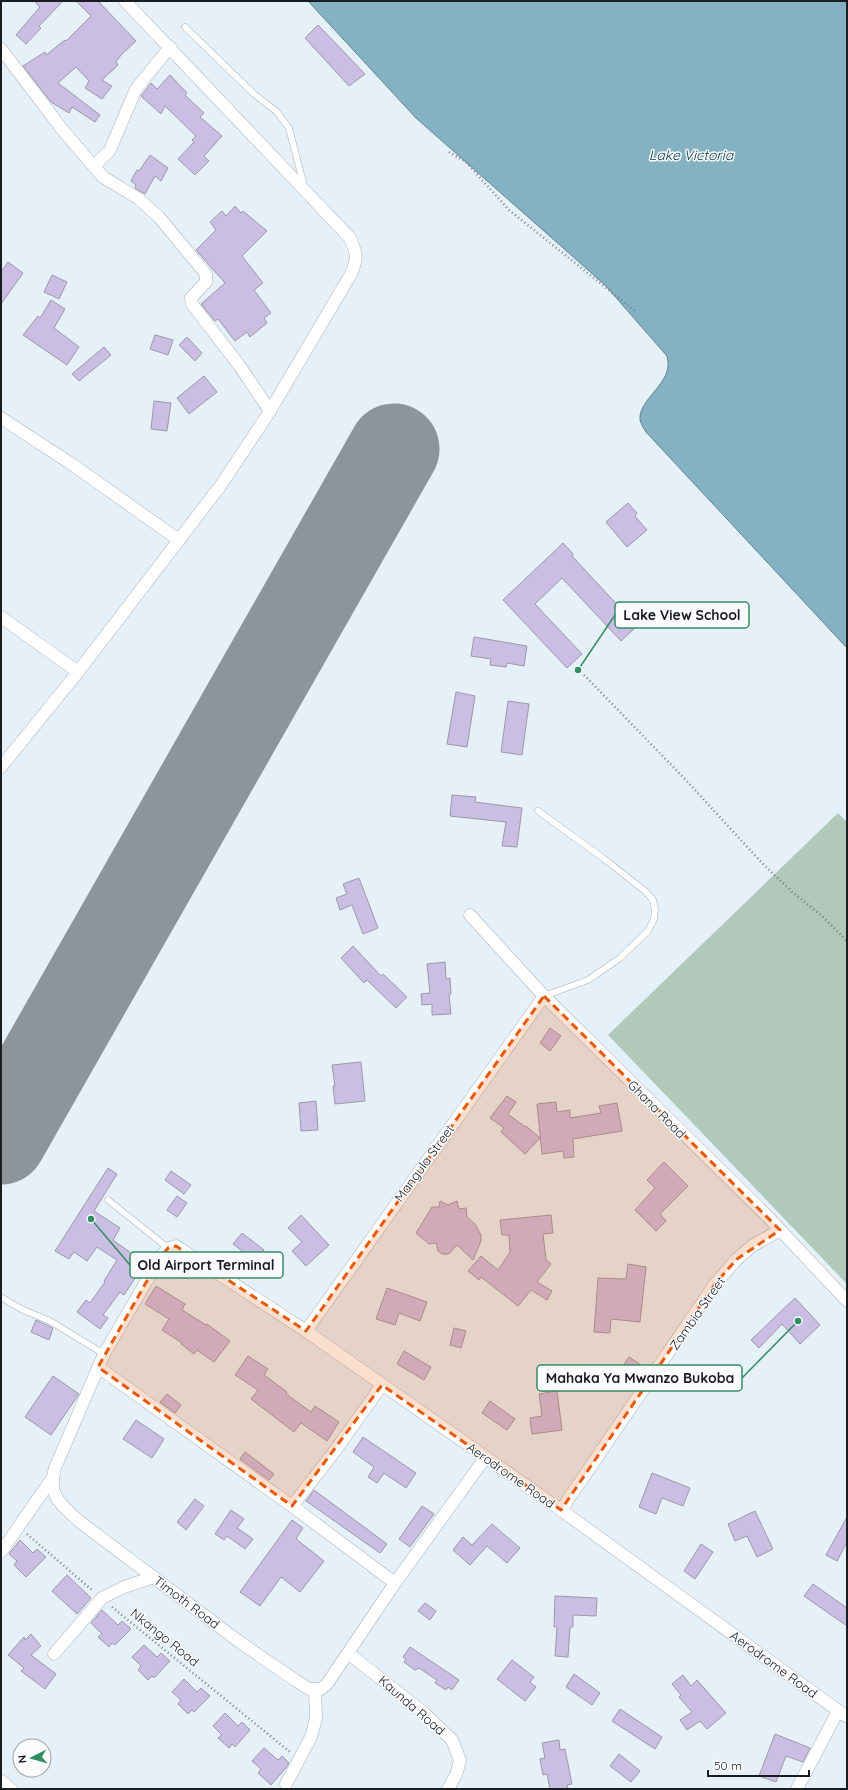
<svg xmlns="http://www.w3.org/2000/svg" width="848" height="1790" font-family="Quicksand,sans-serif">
	<rect width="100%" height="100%" fill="#e5f0f8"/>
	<path fill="#b0c9bb" d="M838 813 847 822V1284L608 1035Z"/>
	<path fill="#84b2c2" stroke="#648591" d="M308 1H847V648L646 432C644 429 641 424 640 420 638 398 675 383 667 356L605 285 416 118Z"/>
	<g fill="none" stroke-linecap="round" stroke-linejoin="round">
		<path stroke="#8d959b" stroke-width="91" d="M1 1139 394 449"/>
	</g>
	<g fill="#cbbee4" stroke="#9c99a4">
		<path d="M34 1H63L39 26 41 28 26 44 16 35 40 7Z"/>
		<path d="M76 1H98L136 41 121 55 116 62 118 65 102 80 112 86 102 99 85 88 89 81 76 67 58 83 100 115 95 122 72 107 69 113 51 102 23 66 45 52 46 55 65 40 66 41 91 16Z"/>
		<path d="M318 25 365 74 349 86 305 38Z"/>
		<path d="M170 75 187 93 185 95 204 113 200 117 222 136 204 156 209 161 195 175 178 159 194 142 192 140 196 136 165 106 161 114 141 96 151 83 157 89Z"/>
		<path d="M150 155 168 168 161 181 155 176 145 194 135 188 136 185 131 181 137 170 139 171Z"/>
		<path d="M235 206 241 213 243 211 267 231 242 256 263 283 254 290 271 313 264 318 267 323 250 337 247 332 235 341 218 319 215 321 201 304 225 283 196 250 216 230 210 222 222 211 226 216Z"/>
		<path d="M8 262 23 273 1 304V272Z"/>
		<path d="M52 275 67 282 59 299 44 292Z"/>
		<path d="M51 300 65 309 54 328 79 347 67 365 23 335 38 316 40 318Z"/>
		<path d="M155 335 173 340 168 355 150 349Z"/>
		<path d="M187 337 202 353 195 361 179 345Z"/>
		<path d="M104 347 111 355 79 381 72 374Z"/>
		<path d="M204 376 217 392 189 414 177 398Z"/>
		<path d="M154 401 171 403 167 431 151 429Z"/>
		<path d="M628 503 637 513 635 516 647 530 627 547 606 522Z"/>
		<path d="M563 543 573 554 572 556 637 626 621 641 562 578 535 604 582 654 567 668 503 600Z"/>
		<path d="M474 637 527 646 524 666 507 663 506 667 490 665 491 659 471 656Z"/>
		<path d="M456 692 475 696 467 747 447 744Z"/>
		<path d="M508 701 529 704 522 755 501 752Z"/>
		<path d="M452 795 476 797 475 802 522 808 517 847 502 846 506 822 450 816Z"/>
		<path d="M359 878 378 928 363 934 352 905 340 910 336 898 347 894 343 884Z"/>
		<path d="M353 946 381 976 383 974 407 997 396 1008 367 980 364 983 341 958Z"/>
		<path d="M445 962 446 979 450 978 451 994 449 995 451 1014 432 1015V1004L422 1005 421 994 430 993 427 964Z"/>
		<path d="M550 1028 561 1036 550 1051 540 1043Z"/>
		<path d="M361 1062 365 1101 335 1104 333 1086H335L332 1065Z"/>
		<path d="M507 1096 516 1102 508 1114 525 1127 526 1126 540 1138 525 1154 501 1132 504 1128 490 1118Z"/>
		<path d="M316 1101 318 1130 301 1131 299 1103Z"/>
		<path d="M556 1102 557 1112 570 1110V1118L601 1113 599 1106 617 1103 622 1131 573 1139 574 1157 564 1158 563 1151 542 1154 537 1104Z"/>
		<path d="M664 1162 688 1186 660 1214 666 1221 656 1231 635 1210 655 1188 647 1180Z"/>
		<path d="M108 1168 117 1174 94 1211 120 1228 113 1240 145 1263 124 1295 120 1292 103 1315 108 1318 100 1329 77 1312 86 1300 90 1303 105 1282 104 1281 117 1260 97 1247 87 1261 74 1252 69 1259 55 1251Z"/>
		<path d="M171 1171 191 1185 184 1194 165 1180Z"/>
		<path d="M177 1196 187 1203 177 1217 167 1210Z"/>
		<path d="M440 1201 448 1205 457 1201 459 1209 466 1208 467 1217 475 1224 481 1235V1241L473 1260 457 1245 449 1254H442L438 1251 436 1243 429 1244 416 1233 432 1207H439Z"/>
		<path d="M301 1215 329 1245 306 1266 292 1251 302 1242 288 1228Z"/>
		<path d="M551 1215 553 1233 543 1234 546 1260 551 1264 537 1282 552 1291 547 1300 531 1290 518 1306 481 1277 479 1280 468 1271 481 1256 498 1270 510 1252 509 1235H502L500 1220Z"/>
		<path d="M242 1233 264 1250 255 1261 233 1244Z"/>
		<path d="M628 1264 646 1267 640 1322 611 1319 610 1333 594 1332 598 1278 626 1279Z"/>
		<path d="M156 1286 185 1304 182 1310 206 1325 207 1324 230 1341 214 1362 197 1350 194 1354 181 1344 182 1343 162 1330 169 1319 145 1304Z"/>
		<path d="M387 1288 427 1302 420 1321 399 1313 395 1325 376 1319Z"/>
		<path d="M795 1298 820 1325 800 1344 782 1324 759 1348 751 1340Z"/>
		<path d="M36 1320 53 1328 49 1340 31 1332Z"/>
		<path d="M454 1328 466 1331 461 1348 450 1345Z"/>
		<path d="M404 1351 431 1367 424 1380 397 1364Z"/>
		<path d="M248 1356 268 1369 264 1375 287 1392 286 1394 311 1412 315 1406 339 1422 327 1441 301 1423 294 1432 251 1399 258 1390 235 1375Z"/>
		<path d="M629 1357 641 1365 631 1380 619 1372Z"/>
		<path d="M53 1376 79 1394 51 1435 25 1417Z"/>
		<path d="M557 1391 562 1430 532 1434 530 1418 542 1416 539 1394Z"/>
		<path d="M167 1394 181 1405 175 1413 160 1402Z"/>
		<path d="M490 1401 515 1419 507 1430 482 1413Z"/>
		<path d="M136 1420 164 1439 152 1458 123 1439Z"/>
		<path d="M363 1437 416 1473 406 1488 384 1473 377 1483 368 1477 374 1467 353 1452Z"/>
		<path d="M245 1452 274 1474 269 1480 240 1459Z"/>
		<path d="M652 1473 690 1488 683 1506 662 1498 656 1514 639 1507Z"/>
		<path d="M314 1490 387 1544 380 1553 306 1501Z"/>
		<path d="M195 1499 204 1506 186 1530 177 1522Z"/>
		<path d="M422 1506 434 1514 410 1547 399 1539Z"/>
		<path d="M231 1510 244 1519 237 1528 253 1539 245 1549 227 1536 224 1540 215 1534Z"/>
		<path d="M755 1511 773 1549 757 1557 747 1536 735 1541 728 1524Z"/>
		<path d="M847 1517V1542L837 1561 826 1555Z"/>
		<path d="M292 1520 303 1528 296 1539 324 1561 300 1592 281 1577 260 1606 240 1592Z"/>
		<path d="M492 1524 520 1548 507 1563 487 1546 470 1565 453 1550 463 1537 472 1545Z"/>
		<path d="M20 1540 33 1553 37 1549 46 1557 26 1577 14 1565 17 1561 9 1554Z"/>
		<path d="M701 1544 713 1552 695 1579 684 1571Z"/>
		<path d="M67 1575 91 1598 77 1614 52 1591Z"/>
		<path d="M813 1584 847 1608V1626L804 1596Z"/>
		<path d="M555 1596 597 1598 596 1616 573 1615V1627H570L568 1657 555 1656 557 1627H554Z"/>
		<path d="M425 1603 436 1611 430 1620 418 1611Z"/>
		<path d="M102 1610 118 1625 122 1621 131 1629 115 1645 112 1643 109 1647 98 1637 102 1634 91 1623Z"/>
		<path d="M31 1634 41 1646 31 1655 56 1674 45 1689 21 1671 24 1668 8 1655 24 1637 25 1640Z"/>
		<path d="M144 1645 157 1657 161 1653 170 1661 154 1678 152 1676 148 1680 138 1670 141 1666 132 1657Z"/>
		<path d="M410 1647 459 1680 452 1690 448 1687 446 1690 435 1683 437 1680 419 1668 415 1670 404 1662 406 1659 403 1657Z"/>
		<path d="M512 1660 534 1677 530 1682 536 1687 525 1701 497 1679Z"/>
		<path d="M574 1674 600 1693 592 1705 566 1687Z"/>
		<path d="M683 1675 691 1686 697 1680 726 1713 707 1729 700 1721 687 1730 680 1720 692 1712 679 1697 681 1695 672 1684Z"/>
		<path d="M184 1679 197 1692 201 1688 210 1696 194 1712 192 1710 188 1714 178 1704 181 1700 172 1692Z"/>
		<path d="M620 1709 662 1737 655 1749 612 1721Z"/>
		<path d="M225 1713 238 1726 242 1722 250 1730 235 1747 232 1744 229 1748 218 1738 222 1735 213 1726Z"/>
		<path d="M775 1734 810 1748 803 1762 786 1756 776 1782 759 1776Z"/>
		<path d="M559 1740 560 1750 565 1749 572 1784 567 1785 568 1789H550L547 1774 543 1775 540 1759 545 1758 542 1743Z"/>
		<path d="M264 1748 278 1760 282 1756 289 1763 285 1769 271 1785 258 1773 261 1769 252 1761Z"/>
		<path d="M619 1754 640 1771 631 1782 610 1766Z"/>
	</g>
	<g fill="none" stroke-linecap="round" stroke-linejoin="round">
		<g stroke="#a8b2ba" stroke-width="7">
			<g id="service">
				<path d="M185 27 254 94 277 112 289 128 304 186"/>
				<path d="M538 811 603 858 645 891 653 900 655 909 654 919 648 931 620 958 588 980 544 996"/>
				<path d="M108 1200 168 1248"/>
				<path d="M1 1297 21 1309 50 1321 104 1354"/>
			</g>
		</g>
		<g stroke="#a8b2ba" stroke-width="13">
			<g id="minor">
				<path d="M1 49 65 133 103 177 139 199 159 217 206 274V282L191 298 192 304 239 365 270 411"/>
				<path d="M94 166 110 150 136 89 170 47"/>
				<path d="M1 418 70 463 179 540"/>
				<path d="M1 617 78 672"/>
				<path d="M1 767 78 672 221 485 270 411 351 274C358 258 357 254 350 238L125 1"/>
				<path d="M470 915 544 996 768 1217 847 1301"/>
				<path d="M306 1331 544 996"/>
				<path d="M98 1367 292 1506 395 1583"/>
				<path d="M485 1458 395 1583 327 1684 321 1689H309L295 1680 241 1643 80 1522C61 1505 47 1495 55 1468L104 1354 160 1258 168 1248 176 1246 306 1331 561 1510 847 1717"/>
				<path d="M292 1506 332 1455 382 1385"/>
				<path d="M561 1510 715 1284 737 1259 752 1246 780 1230"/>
				<path d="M1 1552 51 1480"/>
				<path d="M348 1653 423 1712 452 1740 460 1760 456 1775 448 1789"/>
				<path d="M54 1654 102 1598 124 1587 154 1577"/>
				<path d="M1 1781 11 1789"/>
				<path d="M286 1784 311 1737 316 1718 315 1689"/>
				<path d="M797 1789 838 1711"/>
			</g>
		</g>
		<g stroke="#777e83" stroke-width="2.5" stroke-dasharray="1 3" stroke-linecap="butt">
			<path d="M449 152 466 162 509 210 635 311"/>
			<path d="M584 675 683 777 762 863 791 891 822 916 847 941"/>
			<path d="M27 1534 93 1591"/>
			<path d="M112 1607 290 1752"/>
		</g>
		<use href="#service" stroke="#fff" stroke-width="6"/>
		<use href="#minor" stroke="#fff" stroke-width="12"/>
	</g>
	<path fill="#e8590c" fill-opacity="0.2" stroke="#e8590c" stroke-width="3" stroke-dasharray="8 5" stroke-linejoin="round" d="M544 996 780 1230 737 1259 715 1284 561 1510 382 1385 292 1506 98 1367 160 1258 168 1248 176 1246 306 1331Z"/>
	<g text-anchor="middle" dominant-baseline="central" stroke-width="3" stroke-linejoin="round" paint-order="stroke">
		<g font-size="13" fill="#191d20" stroke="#f9fbfd">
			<text transform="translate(657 1109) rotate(45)">Ghana Road</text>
			<text transform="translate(424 1163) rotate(-54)">Mangula Street</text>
			<text transform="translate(697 1313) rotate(-55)">Zambia Street</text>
			<text transform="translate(511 1475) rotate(35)">Aerodrome Road</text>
			<text transform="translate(187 1602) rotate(37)">Timoth Road</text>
			<text transform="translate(165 1637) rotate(39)">Nkango Road</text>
			<text transform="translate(774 1664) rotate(36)">Aerodrome Road</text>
			<text transform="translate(412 1705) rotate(41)">Kaunda Road</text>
		</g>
		<g font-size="14" font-style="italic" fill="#0a3542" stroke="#f9fbfd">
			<text x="691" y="155">Lake Victoria</text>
		</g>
	</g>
	<path fill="none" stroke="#358d62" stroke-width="1.5" d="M578 670L615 615M91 1219L130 1265M798 1321L742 1378"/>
	<g fill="#358d62" stroke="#f9fbfd" stroke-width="1.5">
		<circle cx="578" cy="670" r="4"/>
		<circle cx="91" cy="1219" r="4"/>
		<circle cx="798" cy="1321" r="4"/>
	</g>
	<g fill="#f9fbfd" stroke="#358d62" stroke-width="1.5">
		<rect x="615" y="602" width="134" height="26" rx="4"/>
		<rect x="130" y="1252" width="153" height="26" rx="4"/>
		<rect x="537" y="1365" width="205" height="26" rx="4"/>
	</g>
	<g font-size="14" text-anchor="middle" font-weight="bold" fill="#191d20">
		<text x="682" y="620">Lake View School</text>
		<text x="206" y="1270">Old Airport Terminal</text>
		<text x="640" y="1383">Mahaka Ya Mwanzo Bukoba</text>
	</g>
	<rect width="848" height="1790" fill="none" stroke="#191d20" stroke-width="4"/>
	<g transform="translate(32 1758) rotate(264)"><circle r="19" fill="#f9fbfd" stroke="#9fa2a5"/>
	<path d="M0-3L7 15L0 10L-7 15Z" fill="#358d62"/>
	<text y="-6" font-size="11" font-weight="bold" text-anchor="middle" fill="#191d20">N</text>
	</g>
	<path d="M708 1770v6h101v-6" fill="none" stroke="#191d20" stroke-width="2"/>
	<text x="714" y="1770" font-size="12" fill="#191d20" stroke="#f9fbfd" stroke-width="3" paint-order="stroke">50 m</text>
</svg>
